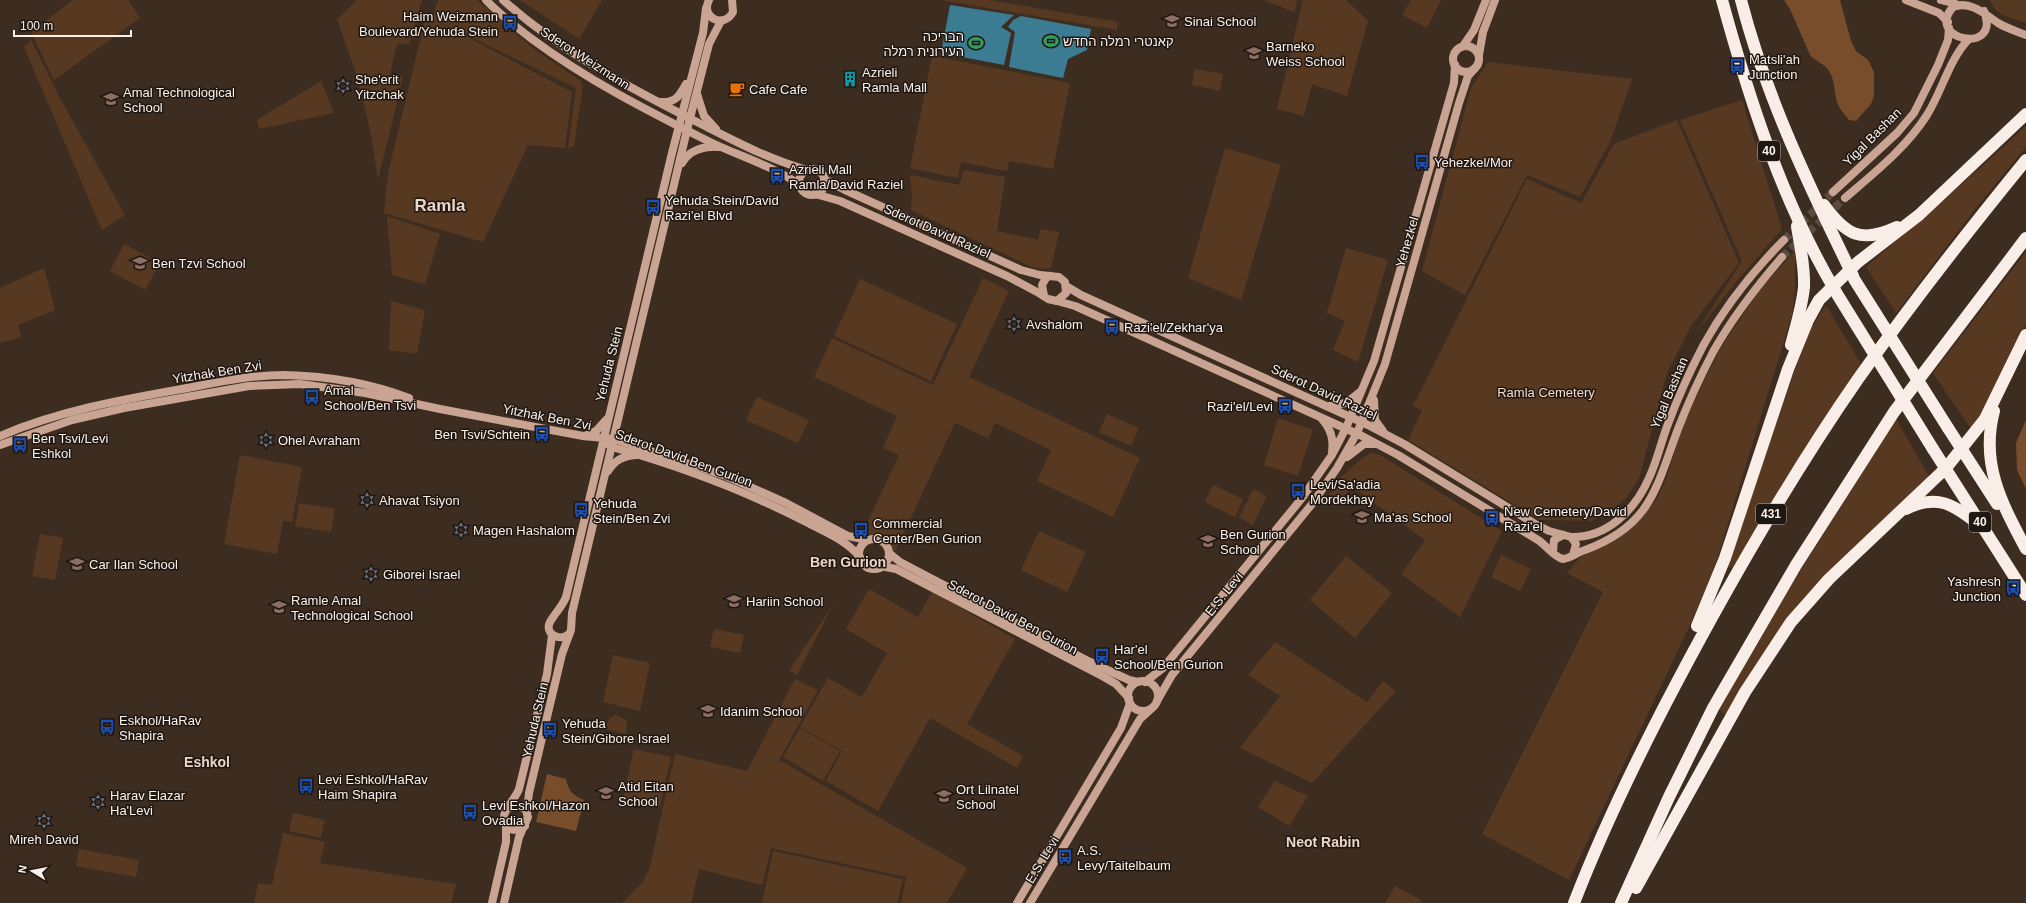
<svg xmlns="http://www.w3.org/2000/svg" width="2026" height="903" font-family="Helvetica,'Noto Sans Hebrew',sans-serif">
	<rect width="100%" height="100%" fill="#3d2d21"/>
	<g fill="#573922">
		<path d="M73 0H128L140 18 54 80 31 32Z"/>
		<path d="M357 0H422L409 44H397L390 74 403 77 378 180 371 134 357 76 337 19Z"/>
		<path d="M438 0H477L535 50 581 81 583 86 574 146 568 148 576 88 433 19 572 92 565 148 528 145 483 242 384 213 388 173 426 16 432 18Z"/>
		<path d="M520 0H602L579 39Z"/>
		<path d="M941 0H990L1118 22 1117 30Z"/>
		<path d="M1264 0H1297L1294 12Z"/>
		<path d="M1303 0H1346L1368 21 1347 96 1312 84 1304 116 1277 109Z"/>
		<path d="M1411 0H1441L1427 28 1402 15Z"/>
		<path d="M1990 0H2026V23C2012 18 1995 16 1990 0Z"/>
		<path d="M31 40 61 100 125 215 102 230 24 47Z"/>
		<path d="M932 56 1070 83 1053 169 1009 161 1007 171 961 162 958 178 910 168Z"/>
		<path d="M1488 62 1632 79 1610 142 1580 197 1527 175 1465 295 1422 271 1471 88Z"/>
		<path d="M1195 69 1223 74 1220 91 1192 85Z"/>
		<path d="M321 81 334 113 259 129 257 120Z"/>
		<path d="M1742 100 1782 229 1735 283 1696 333 1742 261 1680 120Z"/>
		<path d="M1677 120 1739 263 1691 326 1667 373 1639 478 1627 497 1612 511 1592 521 1540 520 1408 440 1422 411 1413 406 1527 179 1581 203 1614 144Z"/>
		<path d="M2026 126V147L1976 208 1896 313 1866 267 1979 169Z"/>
		<path d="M1225 148 1281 165 1241 300 1188 278Z"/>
		<path d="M964 170 1005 177 997 231 1038 240 1041 229 1059 232 1051 268 1043 269 1032 267 911 210 912 195 910 175 959 185Z"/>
		<path d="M387 216 440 234 425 284 392 275Z"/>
		<path d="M124 244 160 263 145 290 110 271Z"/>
		<path d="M1346 248 1388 260 1358 362 1333 350 1345 321 1327 313Z"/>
		<path d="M1795 251V290L1792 315 1714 569 1697 610 1569 880 1482 834 1603 592 1567 573 1583 554 1612 542 1630 530 1657 499 1667 477 1684 421 1721 347 1761 288Z"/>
		<path d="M2026 252V324L1981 415 1971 429 1933 373Z"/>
		<path d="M44 268 55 310 18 325 21 337 0 343V288Z"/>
		<path d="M983 278 1009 291 969 377 1140 458 1113 517 1037 481 1051 450 995 423 988 438 955 423 895 552 884 538 874 535 861 536 899 455 883 448 897 416 814 377 832 338 933 385Z"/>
		<path d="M860 279 957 324 931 381 834 336Z"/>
		<path d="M391 301 425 310 417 354 389 350Z"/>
		<path d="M1826 305 1861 364 1735 567 1726 568 1808 333Z"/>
		<path d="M757 397 809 420 798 443 746 420Z"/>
		<path d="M1107 414 1139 428 1131 446 1099 432Z"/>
		<path d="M1278 418 1313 430 1298 476 1264 465Z"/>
		<path d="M1896 419 1929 476 1805 596 1788 617 1726 715 1719 709 1777 608Z"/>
		<path d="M1370 453 1380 455 1502 531 1460 617 1401 574 1425 540 1340 478 1360 460Z"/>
		<path d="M240 455 302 467 292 522 283 521 277 554 224 544Z"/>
		<path d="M1338 483 1348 491 1336 507 1326 499Z"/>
		<path d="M1213 485 1243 499 1235 517 1205 502Z"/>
		<path d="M1253 489 1267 496 1253 525 1239 518Z"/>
		<path d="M299 503 335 509 331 532 295 526Z"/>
		<path d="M1039 531 1086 552 1067 592 1021 570Z"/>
		<path d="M40 534 63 538 55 580 32 576Z"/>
		<path d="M1501 555 1531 569 1520 591 1491 577Z"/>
		<path d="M1346 556 1392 593 1355 638 1310 600Z"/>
		<path d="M869 589 918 617 932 592 1015 639 967 724 1023 756 1017 768 930 718 878 811 826 781 842 751 800 727 828 678 862 697 887 653 846 629Z"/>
		<path d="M834 603 797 675 789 671Z"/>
		<path d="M714 629 744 635 740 653 710 647Z"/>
		<path d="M1275 642 1367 702 1383 681 1396 691 1312 783 1240 748 1280 696 1248 675Z"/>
		<path d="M613 655 650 663 640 711 603 702Z"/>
		<path d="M795 679 818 690 779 760 967 868 947 903H901L906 877 771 848 762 885 699 869 691 903H622L642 883 649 870 675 754 747 771Z"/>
		<path d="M616 715 627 720 626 734 605 729 610 718Z"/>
		<path d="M800 728 840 751 823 781 783 757Z"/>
		<path d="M634 749 671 757 660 806 623 798Z"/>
		<path d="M1275 781 1308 796 1289 826 1258 807Z"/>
		<path d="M293 813 325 820 321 838 289 831Z"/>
		<path d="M283 833 325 842 320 863 456 884 451 903H254L258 883 272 885Z"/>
		<path d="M79 849 139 860 136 877 76 866Z"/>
		<path d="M773 851 903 879 897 903H762Z"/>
		<path d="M1395 886 1421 900 1420 903H1385Z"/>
	</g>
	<g fill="#774d2b">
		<path d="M1784 0H1840L1851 41 1856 51 1868 60 1874 72V96L1871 104 1856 121 1849 120C1845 114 1839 109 1837 102 1834 92 1835 80 1829 71 1824 63 1816 62 1810 55L1790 9Z"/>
		<path d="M2026 420V489L2017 470 2016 443Z"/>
		<path d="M547 774 566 779C568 790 573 796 584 800L576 831 536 822Z"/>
	</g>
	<g fill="#3b7c93">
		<path d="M950 5 1014 15 1001 27 1011 33 1004 65 941 53Z"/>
		<path d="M1021 16 1091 29 1087 50 1068 59 1063 78 1009 67 1015 32 1008 27 1013 20Z"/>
	</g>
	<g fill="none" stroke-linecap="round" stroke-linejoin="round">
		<g stroke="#5a4a3f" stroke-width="8" stroke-dasharray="8 4" stroke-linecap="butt">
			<path d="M1784 240 1833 192"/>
			<path d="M1782 257 1845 198"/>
		</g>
		<g stroke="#c9a492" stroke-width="8">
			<path d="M486 0C500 15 516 27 532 39 587 80 648 111 710 142 739 156 773 166 800 185"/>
			<path d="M503 0C559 50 626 86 693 120 729 138 767 159 807 170"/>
			<path d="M709 0C700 18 724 29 733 12L732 0"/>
			<path d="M1906 0 1939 13 1948 22"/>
			<path d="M1941 0 1956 4"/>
			<path d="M1984 11C2002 56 1924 40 1953 7 1970 0 1985 14 1998 23 2006 28 2016 31 2026 35"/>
			<path d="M1463 46 1474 30 1486 0"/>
			<circle cx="1466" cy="59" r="13"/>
			<path d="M1479 55 1483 32 1495 0"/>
			<path d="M697 94 704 116 716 129"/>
			<path d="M661 102C676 103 680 95 686 84"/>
			<path d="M682 163C689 150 704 146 718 147"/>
			<circle cx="812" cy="182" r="13"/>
			<path d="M1833 192 1897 133 1914 113 1938 65 1948 40 1949 28"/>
			<path d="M815 194 840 201 1007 276 1037 292 1048 299 1057 301 1066 293 1065 282 1059 277 1040 275 1021 270 845 190 824 179"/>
			<path d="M1845 198C1874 173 1906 148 1927 115 1942 91 1949 60 1968 40"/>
			<path d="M1066 286 1081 295 1368 425 1404 444 1535 524 1549 531 1571 537 1576 544 1573 555"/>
			<path d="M1044 296 1042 285 1046 278 1050 276"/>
			<path d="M1057 301 1075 306 1104 319 1362 436 1398 455 1538 540C1546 545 1554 557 1563 559 1571 558 1578 552 1585 550 1651 526 1656 488 1678 429 1688 403 1700 377 1713 352 1732 318 1757 286 1782 257"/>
			<path d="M1374 400 1375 420 1383 431"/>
			<path d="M1330 406 1346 403 1361 391"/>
			<path d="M1322 419C1331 429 1334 439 1332 452"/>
			<path d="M0 436C58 411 120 400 182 389 215 383 250 375 284 375 326 376 370 383 409 398"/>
			<path d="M585 436 596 431 607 419"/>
			<path d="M608 444 612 447C679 466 744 490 806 522 825 532 846 540 860 557"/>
			<path d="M0 445 72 420 124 408 249 386 300 384 365 393 440 409 583 436 614 439 726 476 786 503 848 536 868 540"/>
			<path d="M1347 457 1364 444H1375"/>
			<path d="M608 471C615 460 623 456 636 455"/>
			<path d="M1571 537C1607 538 1635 510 1649 478 1657 461 1661 442 1668 424 1678 397 1690 371 1703 346 1724 308 1753 271 1784 240"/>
			<circle cx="874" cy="554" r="15"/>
			<path d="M1553 551 1554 540 1563 535"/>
			<path d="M889 553 900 562 1090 662 1129 680 1138 682"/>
			<path d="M881 566 896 569 1104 677 1116 684 1129 698"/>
			<path d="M569 634C560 642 544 634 550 622 555 613 562 607 566 597L672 153 703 33 706 8"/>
			<circle cx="1143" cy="696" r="15"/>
			<path d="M1145 682 1163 668 1302 498 1332 455 1346 428 1374 361 1454 83 1455 65"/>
			<path d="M1157 701 1172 675 1312 504 1337 468 1357 433 1385 364 1459 103 1468 76 1475 68"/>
			<path d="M527 813 529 793 562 654 571 630 572 613 687 130 709 44 721 21"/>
			<path d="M525 826C516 833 504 830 504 818 503 810 516 798 519 789L547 674 552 635"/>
			<path d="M492 903 506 842V826"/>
			<path d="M504 903 519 837 528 817 526 810 519 806 508 808"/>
			<path d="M1017 903 1121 728 1130 703"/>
			<path d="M1030 903 1140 719 1152 708"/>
		</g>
		<g stroke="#f9ede7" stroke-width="12">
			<path d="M1722 0C1750 102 1782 201 1836 292"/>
			<path d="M1741 0C1766 97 1809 186 1853 276"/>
			<path d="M1824 205C1846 235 1861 244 1897 227"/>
			<path d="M1791 345C1796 326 1802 307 1804 287 1805 267 1800 246 1797 226"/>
			<path d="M1994 411C1980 464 2002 504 2026 549"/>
			<path d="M1948 428 1997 504"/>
			<path d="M1933 449 2026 595"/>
			<path d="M1906 509C1937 493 1954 505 1978 524"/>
			<path d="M1697 626 1725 558 1788 369 1808 320 1819 300 1858 262 1919 215 2026 114"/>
			<path d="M1636 888 1745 692 1791 622 1829 579 1946 468 1985 419 2026 335"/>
			<path d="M1574 903C1603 828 1638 756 1676 684 1731 580 1790 477 1858 379 1911 304 1968 231 2026 160"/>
			<path d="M1621 903 1669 797 1713 708 1796 565 1894 412 2026 238"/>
		</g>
		<g stroke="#f9ede7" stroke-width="12">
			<path d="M1854 279 1948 428"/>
			<path d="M1837 294 1933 449"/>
		</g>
	</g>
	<defs>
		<g id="school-bare" transform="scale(1.2)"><path d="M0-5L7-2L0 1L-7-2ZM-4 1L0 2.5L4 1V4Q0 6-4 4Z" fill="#8d6e63" stroke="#1e1712" stroke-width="2.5" paint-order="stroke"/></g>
		<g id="bus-bare" transform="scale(1.2)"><path d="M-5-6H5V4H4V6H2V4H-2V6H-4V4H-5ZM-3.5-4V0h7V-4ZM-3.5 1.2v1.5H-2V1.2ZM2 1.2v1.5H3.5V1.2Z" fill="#1a4fb4" stroke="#1e1712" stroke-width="2.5" paint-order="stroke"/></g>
		<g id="stadium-bare" transform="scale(1.2)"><path d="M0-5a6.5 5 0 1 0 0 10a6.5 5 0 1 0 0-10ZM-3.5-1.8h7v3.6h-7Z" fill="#2e9e5b" stroke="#1e1712" stroke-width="2.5" paint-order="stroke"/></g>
		<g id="building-bare" transform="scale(1.2)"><path d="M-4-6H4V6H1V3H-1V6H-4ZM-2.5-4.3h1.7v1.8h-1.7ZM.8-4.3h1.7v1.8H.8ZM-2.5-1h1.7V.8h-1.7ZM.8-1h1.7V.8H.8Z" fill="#0f9aa8" stroke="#1e1712" stroke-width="2.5" paint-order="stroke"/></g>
		<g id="synagogue-bare" transform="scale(1.2)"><path d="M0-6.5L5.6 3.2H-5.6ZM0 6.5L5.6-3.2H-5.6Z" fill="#6b7280" stroke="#1e1712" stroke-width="2.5" paint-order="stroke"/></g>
		<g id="cafe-bare" transform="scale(1.2)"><path d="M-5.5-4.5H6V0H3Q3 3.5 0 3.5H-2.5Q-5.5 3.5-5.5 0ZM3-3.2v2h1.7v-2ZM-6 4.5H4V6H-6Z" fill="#e8710a" stroke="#1e1712" stroke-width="2.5" paint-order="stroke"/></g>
	</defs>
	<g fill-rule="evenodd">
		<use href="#school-bare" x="1172" y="21"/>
		<use href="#bus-bare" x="510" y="23"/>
		<use href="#stadium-bare" x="1051" y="41"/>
		<use href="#stadium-bare" x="976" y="43"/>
		<use href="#school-bare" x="1254" y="53"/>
		<use href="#bus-bare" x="1737" y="66"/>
		<use href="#building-bare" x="850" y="79"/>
		<use href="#synagogue-bare" x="343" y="86"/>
		<use href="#cafe-bare" x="737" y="89"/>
		<use href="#school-bare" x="111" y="99"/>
		<use href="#bus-bare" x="1422" y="162"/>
		<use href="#bus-bare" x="777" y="176"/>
		<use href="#bus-bare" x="653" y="207"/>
		<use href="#school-bare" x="140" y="263"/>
		<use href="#synagogue-bare" x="1014" y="324"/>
		<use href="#bus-bare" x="1112" y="327"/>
		<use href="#bus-bare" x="312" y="397"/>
		<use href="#bus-bare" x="1285" y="406"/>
		<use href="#bus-bare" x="542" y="434"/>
		<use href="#synagogue-bare" x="266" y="440"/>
		<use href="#bus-bare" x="20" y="445"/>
		<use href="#bus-bare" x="1298" y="491"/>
		<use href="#synagogue-bare" x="367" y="500"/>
		<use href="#bus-bare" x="581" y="510"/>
		<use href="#school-bare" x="1362" y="517"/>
		<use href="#bus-bare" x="1492" y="518"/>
		<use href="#synagogue-bare" x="461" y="530"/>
		<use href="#bus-bare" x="861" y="530"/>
		<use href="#school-bare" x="1208" y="541"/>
		<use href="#school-bare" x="77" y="564"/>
		<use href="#synagogue-bare" x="371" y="574"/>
		<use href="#bus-bare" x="2013" y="588"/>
		<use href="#school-bare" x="734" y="601"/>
		<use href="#school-bare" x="279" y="607"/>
		<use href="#bus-bare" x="1102" y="656"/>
		<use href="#school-bare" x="708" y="711"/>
		<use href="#bus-bare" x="107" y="727"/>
		<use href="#bus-bare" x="550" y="730"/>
		<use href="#bus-bare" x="306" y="786"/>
		<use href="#school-bare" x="606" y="793"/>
		<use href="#school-bare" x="944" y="796"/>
		<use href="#synagogue-bare" x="98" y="802"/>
		<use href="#bus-bare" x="470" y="812"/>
		<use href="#synagogue-bare" x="44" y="821"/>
		<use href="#bus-bare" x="1065" y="857"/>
	</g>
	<g text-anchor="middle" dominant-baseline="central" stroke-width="3" stroke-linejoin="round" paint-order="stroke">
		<g fill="#1e1712" stroke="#b9b0a8" stroke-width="1">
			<rect x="1758" y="141" width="22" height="20" rx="3"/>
			<rect x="1756" y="504" width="30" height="20" rx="3"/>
			<rect x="1969" y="512" width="22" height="20" rx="3"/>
		</g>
		<g font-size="12" font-weight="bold" fill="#fcf1e9">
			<text x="1769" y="151">40</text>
			<text x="1771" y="514">431</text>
			<text x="1980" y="522">40</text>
		</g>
		<g font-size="13" fill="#fcf1e9" stroke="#1e1712" text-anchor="start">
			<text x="498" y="16" text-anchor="end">Haim Weizmann<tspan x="498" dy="15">Boulevard/Yehuda Stein</tspan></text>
			<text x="1184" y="21">Sinai School</text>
			<text x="964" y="36" text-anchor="end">הבריכה<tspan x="964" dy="15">העירונית רמלה</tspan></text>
			<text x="1063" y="41">קאנטרי רמלה החדש</text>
			<text x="1266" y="46">Barneko<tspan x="1266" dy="15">Weiss School</tspan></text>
			<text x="1749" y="59">Matsli'ah<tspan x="1749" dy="15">Junction</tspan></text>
			<text x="862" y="72">Azrieli<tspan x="862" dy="15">Ramla Mall</tspan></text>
			<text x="355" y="79">She'erit<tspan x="355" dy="15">Yitzchak</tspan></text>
			<text x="749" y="89">Cafe Cafe</text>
			<text x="123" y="92">Amal Technological<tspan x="123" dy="15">School</tspan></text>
			<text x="1434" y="162">Yehezkel/Mor</text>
			<text x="789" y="169">Azrieli Mall<tspan x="789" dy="15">Ramla/David Raziel</tspan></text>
			<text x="665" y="200">Yehuda Stein/David<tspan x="665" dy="15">Razi'el Blvd</tspan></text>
			<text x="152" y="263">Ben Tzvi School</text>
			<text x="1026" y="324">Avshalom</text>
			<text x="1124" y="327">Razi'el/Zekhar'ya</text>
			<text x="324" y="390">Amal<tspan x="324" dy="15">School/Ben Tsvi</tspan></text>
			<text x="1273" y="406" text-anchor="end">Razi'el/Levi</text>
			<text x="530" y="434" text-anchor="end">Ben Tsvi/Schtein</text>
			<text x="32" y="438">Ben Tsvi/Levi<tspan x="32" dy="15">Eshkol</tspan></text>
			<text x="278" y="440">Ohel Avraham</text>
			<text x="1310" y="484">Levi/Sa'adia<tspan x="1310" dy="15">Mordekhay</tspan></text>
			<text x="379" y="500">Ahavat Tsiyon</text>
			<text x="593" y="503">Yehuda<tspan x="593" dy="15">Stein/Ben Zvi</tspan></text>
			<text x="1504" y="511">New Cemetery/David<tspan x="1504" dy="15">Razi'el</tspan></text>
			<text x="1374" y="517">Ma'as School</text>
			<text x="873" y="523">Commercial<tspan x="873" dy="15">Center/Ben Gurion</tspan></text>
			<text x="473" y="530">Magen Hashalom</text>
			<text x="1220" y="534">Ben Gurion<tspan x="1220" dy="15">School</tspan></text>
			<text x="89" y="564">Car Ilan School</text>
			<text x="383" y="574">Giborei Israel</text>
			<text x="2001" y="581" text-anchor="end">Yashresh<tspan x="2001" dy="15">Junction</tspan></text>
			<text x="291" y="600">Ramle Amal<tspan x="291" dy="15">Technological School</tspan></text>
			<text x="746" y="601">Hariin School</text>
			<text x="1114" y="649">Har'el<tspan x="1114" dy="15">School/Ben Gurion</tspan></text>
			<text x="720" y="711">Idanim School</text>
			<text x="119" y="720">Eskhol/HaRav<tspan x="119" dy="15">Shapira</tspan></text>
			<text x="562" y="723">Yehuda<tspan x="562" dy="15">Stein/Gibore Israel</tspan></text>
			<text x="318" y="779">Levi Eshkol/HaRav<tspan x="318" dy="15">Haim Shapira</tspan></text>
			<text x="618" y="786">Atid Eitan<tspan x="618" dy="15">School</tspan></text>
			<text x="956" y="789">Ort Lilnatel<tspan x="956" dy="15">School</tspan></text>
			<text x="110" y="795">Harav Elazar<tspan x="110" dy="15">Ha'Levi</tspan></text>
			<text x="482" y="805">Levi Eshkol/Hazon<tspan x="482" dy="15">Ovadia</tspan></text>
			<text x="44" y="839" text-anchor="middle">Mireh David</text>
			<text x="1077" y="850">A.S.<tspan x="1077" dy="15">Levy/Taitelbaum</tspan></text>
		</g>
		<g font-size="13" fill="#fcf1e9" stroke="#1e1712">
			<text transform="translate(585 58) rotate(33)">Sderot Weizmann</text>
			<text transform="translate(1872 137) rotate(-45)">Yigal Bashan</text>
			<text transform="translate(937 231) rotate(24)">Sderot David Raziel</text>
			<text transform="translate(1407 242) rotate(-74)">Yehezkel</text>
			<text transform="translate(609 364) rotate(-76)">Yehuda Stein</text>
			<text transform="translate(217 372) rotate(-9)">Yitzhak Ben Zvi</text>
			<text transform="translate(1324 392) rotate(25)">Sderot David Raziel</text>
			<text transform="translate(1669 393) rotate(-67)">Yigal Bashan</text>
			<text transform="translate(547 417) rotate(11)">Yitzhak Ben Zvi</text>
			<text transform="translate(684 458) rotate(20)">Sderot David Ben Gurion</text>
			<text transform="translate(1224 594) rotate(-51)">E.S. Levi</text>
			<text transform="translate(1013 617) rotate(28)">Sderot David Ben Gurion</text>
			<text transform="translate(535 720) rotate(-77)">Yehuda Stein</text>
			<text transform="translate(1042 860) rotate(-59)">E.S. Levi</text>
		</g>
		<g font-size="13" fill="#f7dbc7" stroke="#1e1712">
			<text x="1546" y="392">Ramla Cemetery</text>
		</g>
		<g font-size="14" font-weight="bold" fill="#ebd6c7" stroke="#1e1712">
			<text x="848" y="562">Ben Gurion</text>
			<text x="207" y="762">Eshkol</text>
			<text x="1323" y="842">Neot Rabin</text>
		</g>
		<g font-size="17" font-weight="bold" fill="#ebd6c7" stroke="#1e1712">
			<text x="440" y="205">Ramla</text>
		</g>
	</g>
	<g transform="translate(32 871) rotate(280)" stroke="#1e1712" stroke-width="3" paint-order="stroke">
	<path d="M0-3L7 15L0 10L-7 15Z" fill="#fcf1e9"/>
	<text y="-6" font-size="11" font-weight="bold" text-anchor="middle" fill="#fcf1e9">N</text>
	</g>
	<path d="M14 30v6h117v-6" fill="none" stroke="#fcf1e9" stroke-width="2"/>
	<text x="20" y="30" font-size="12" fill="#fcf1e9" stroke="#1e1712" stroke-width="3" paint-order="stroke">100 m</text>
</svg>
